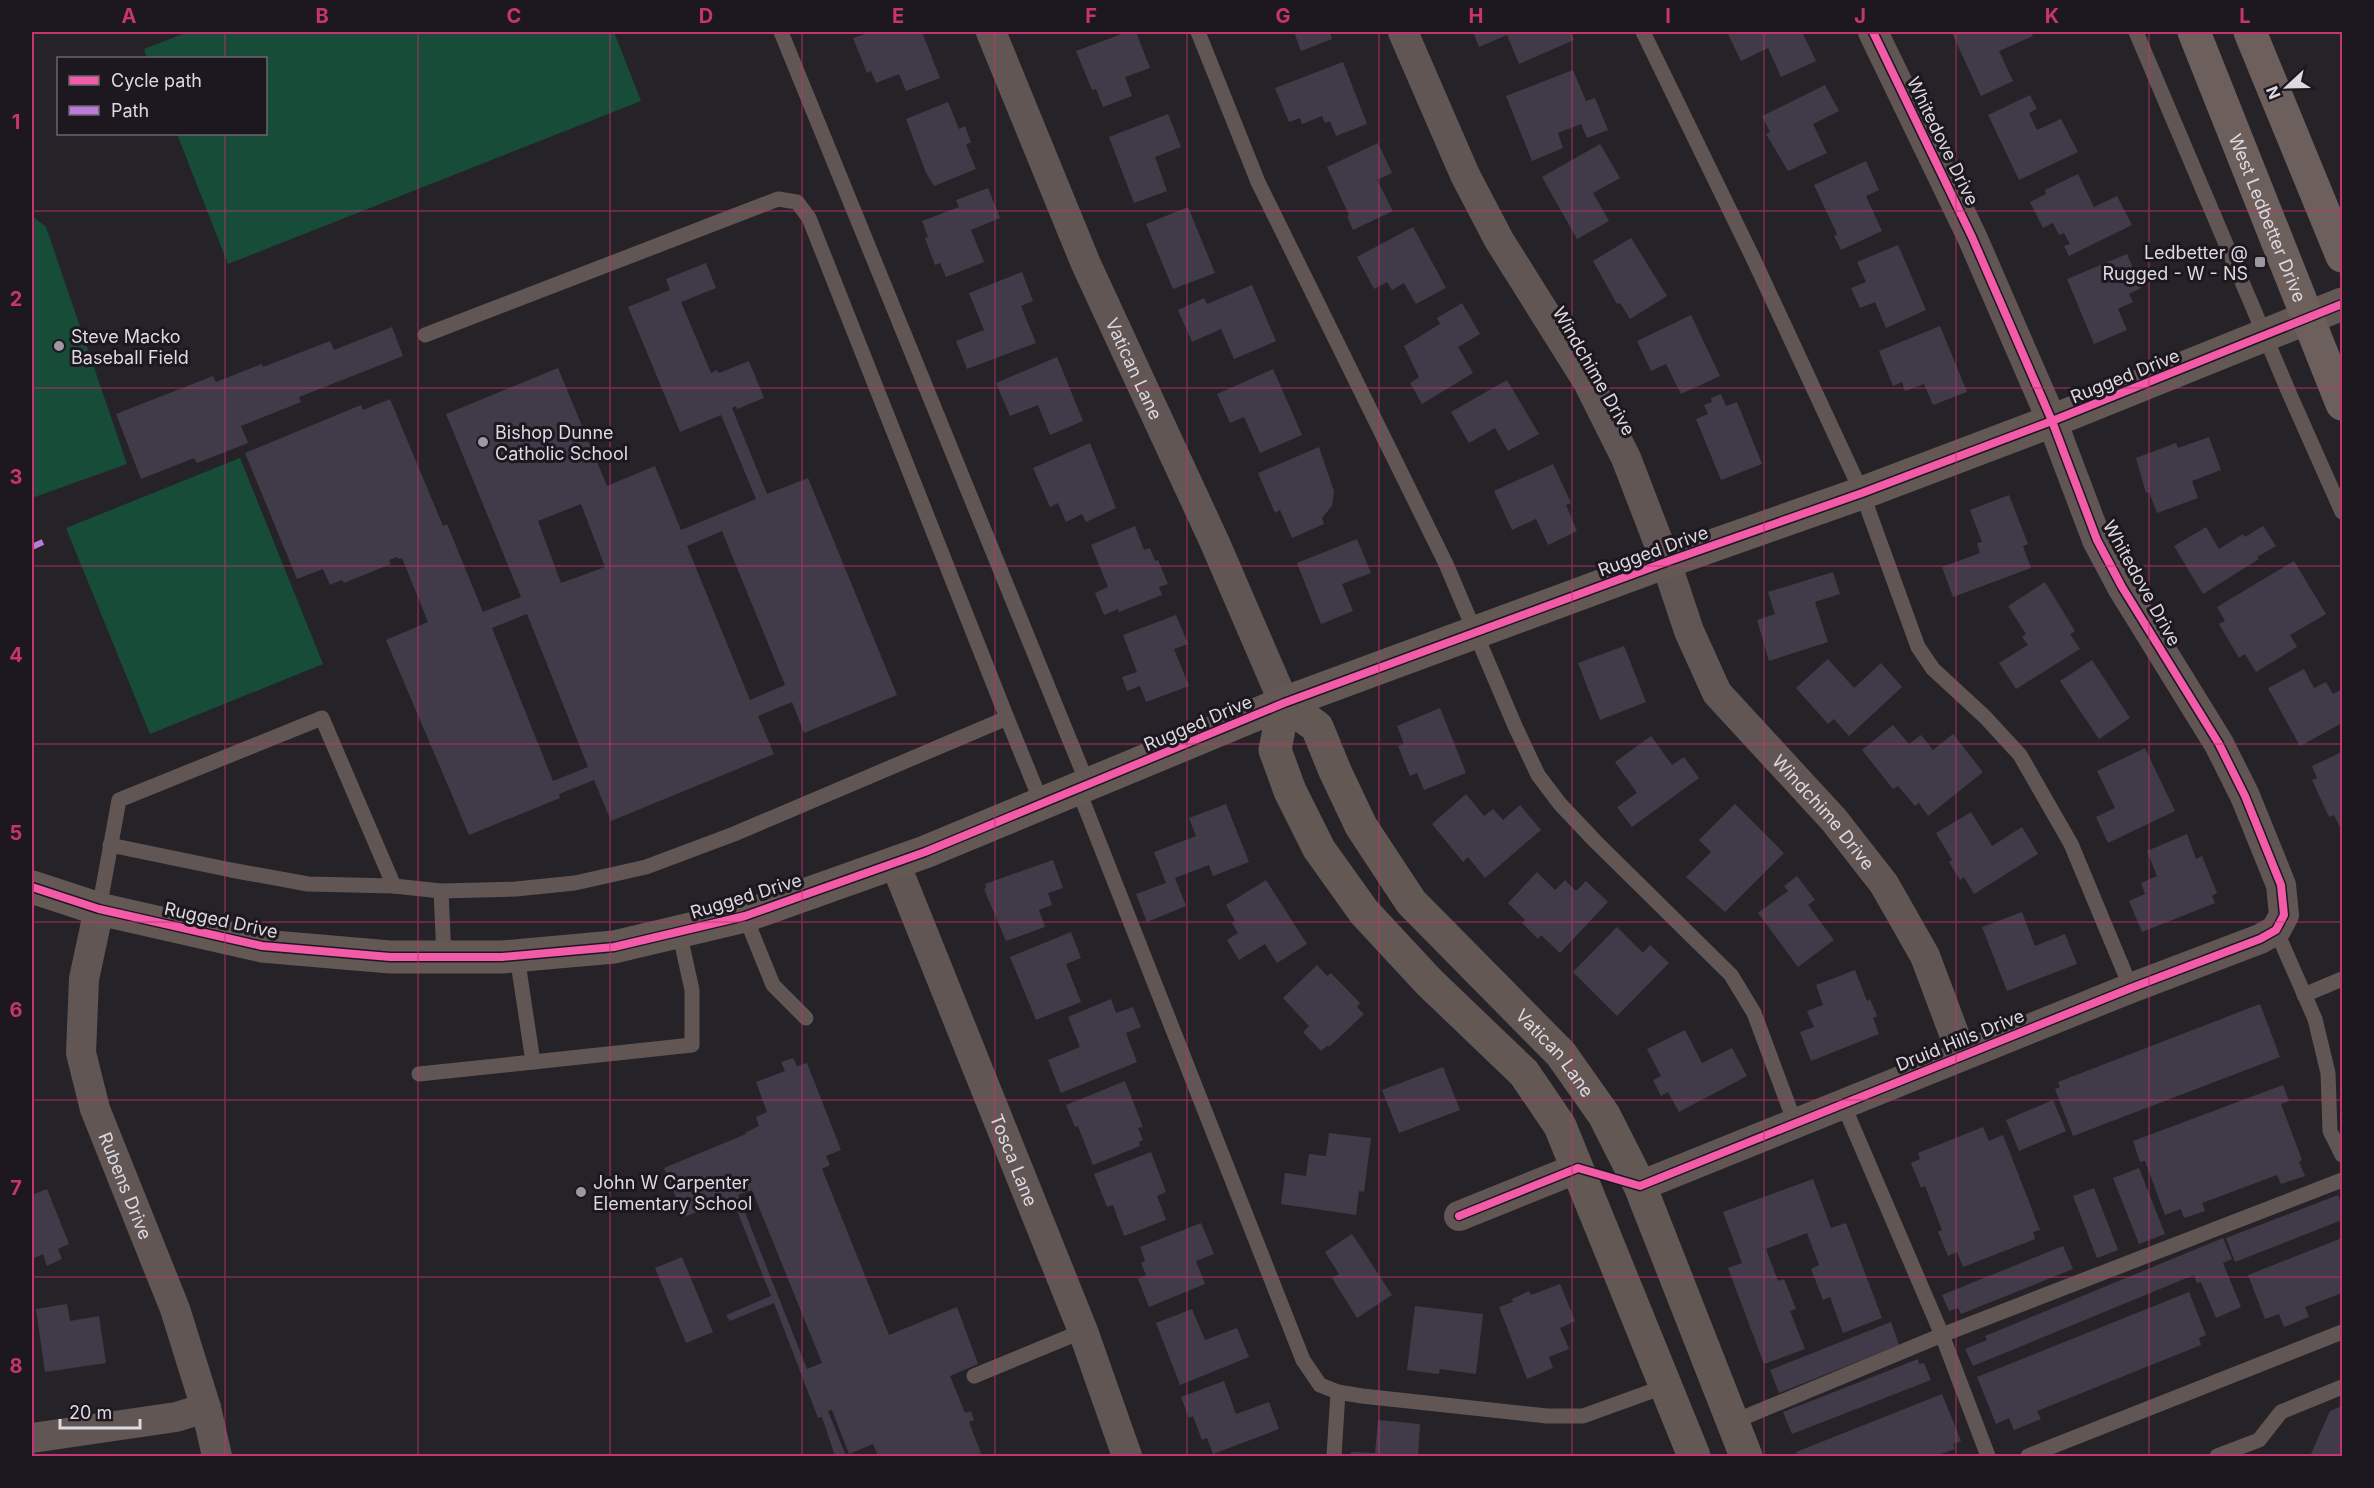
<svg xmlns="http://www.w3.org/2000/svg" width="2374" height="1488" font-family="Inter,sans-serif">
	<rect width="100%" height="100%" fill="#262328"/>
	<g fill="#164c38">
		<path d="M188 32H614L641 101 228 264 177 134H266V58H147L144 49Z"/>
		<path d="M32 216 46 227 127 464 32 498Z"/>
		<path d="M240 458 323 664 150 734 66 528Z"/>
	</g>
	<g fill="#413a49" fill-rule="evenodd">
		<path d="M871 32H922L940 78 906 91 899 74 876 83 871 71 867 73 853 38Z"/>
		<path d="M1127 32H1136L1150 68 1125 77 1132 96 1103 107 1096 89 1092 90 1076 51Z"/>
		<path d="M1294 32H1330L1332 39 1301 51Z"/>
		<path d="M1473 32H1570L1574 40 1519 64 1507 35 1479 47Z"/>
		<path d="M1727 32H1802L1816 61 1781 77 1768 48 1741 61Z"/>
		<path d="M1955 32H2031L2033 36 1999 51 2013 81 1981 96 1952 33Z"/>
		<path d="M1343 62 1367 124 1336 136 1330 121 1325 123 1322 116 1302 124 1300 118 1289 122 1275 88Z"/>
		<path d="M1573 70 1586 101 1595 98 1608 130 1587 138 1581 124 1558 133 1563 148 1532 161 1506 96Z"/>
		<path d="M1825 85 1839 111 1813 124 1827 153 1788 171 1766 134 1770 132 1762 116Z"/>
		<path d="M2030 95 2037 109 2029 113 2037 130 2061 119 2078 152 2019 180 1988 115Z"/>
		<path d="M948 102 959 129 965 126 971 142 966 145 976 169 934 186 926 173 906 119Z"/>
		<path d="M1168 114 1181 147 1155 157 1167 191 1134 203 1109 137Z"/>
		<path d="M1378 143 1392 173 1377 180 1393 211 1353 230 1347 216 1349 215 1327 167Z"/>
		<path d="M1600 144 1620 178 1593 193 1609 221 1577 239 1542 177Z"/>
		<path d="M1866 161 1879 190 1866 196 1882 231 1841 250 1834 236 1837 234 1814 185Z"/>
		<path d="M2078 174 2094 207 2117 196 2132 225 2069 256 2064 246 2070 244 2064 233 2059 235 2053 223 2043 228 2030 202 2046 194 2045 190Z"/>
		<path d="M988 188 1000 218 971 230 984 262 946 277 940 263 935 265 925 238 928 237 922 221 959 207 956 200Z"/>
		<path d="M1188 207 1215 273 1173 289 1146 224Z"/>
		<path d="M1413 227 1446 288 1416 304 1404 283 1392 290 1387 282 1374 289 1357 257Z"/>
		<path d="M1631 238 1667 296 1630 319 1620 303 1617 304 1593 261Z"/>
		<path d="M1898 245 1926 310 1886 328 1875 302 1860 308 1851 288 1866 282 1857 262Z"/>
		<path d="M2127 254 2141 288 2129 294 2133 302 2118 309 2127 330 2094 344 2067 279Z"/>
		<path d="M706 263 716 288 681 302 711 373 717 370 719 373 749 361 764 398 737 409 736 406 732 408 767 494 808 478 897 695 804 733 792 702 758 716 774 754 611 821 594 780 559 794 560 798 469 835 386 640 428 622 402 558 399 559 397 557 389 560 391 564 344 583 342 580 330 585 323 569 297 579 245 453 361 405 363 410 390 399 443 526 447 524 483 612 521 597 446 414 558 368 607 486 655 466 681 530 756 499 721 415 680 432 628 307 670 290 666 279ZM581 504 605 567 561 583 538 521ZM722 531 785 685 750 700 687 546ZM527 614 588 767 553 781 492 628Z"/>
		<path d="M1022 272 1033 301 1021 306 1036 343 967 369 956 341 984 330 969 293Z"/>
		<path d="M1252 285 1276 341 1234 359 1221 329 1192 342 1178 310 1204 298 1207 304Z"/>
		<path d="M1462 303 1480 334 1458 347 1473 373 1422 404 1410 383 1419 377 1404 346 1440 324 1437 318Z"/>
		<path d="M1691 315 1720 376 1681 394 1666 364 1651 371 1637 341Z"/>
		<path d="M1940 326 1967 392 1933 405 1924 384 1905 391 1902 382 1893 386 1879 351Z"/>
		<path d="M392 327 403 356 299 397 301 402 241 426 248 443 197 463 194 458 141 479 116 414 213 376 216 382 262 364 263 367 330 341 334 350Z"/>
		<path d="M1057 357 1083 421 1050 435 1038 405 1010 416 996 383Z"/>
		<path d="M1273 369 1302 435 1260 453 1244 417 1230 423 1217 394Z"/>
		<path d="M1507 380 1539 434 1508 451 1495 428 1469 443 1451 412Z"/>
		<path d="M1721 394 1726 406 1737 402 1762 464 1721 480 1696 419 1708 414 1704 405 1712 402 1711 398Z"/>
		<path d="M2209 437 2221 470 2192 481 2198 498 2157 513 2149 492 2146 493 2136 458 2176 443 2178 448Z"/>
		<path d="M1090 443 1116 508 1086 522 1082 514 1066 522 1058 503 1050 507 1033 468Z"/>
		<path d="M1319 447 1334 491 1332 506 1322 518 1324 524 1292 538 1280 510 1275 513 1258 473Z"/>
		<path d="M1553 464 1571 503 1566 505 1577 531 1548 545 1536 519 1512 530 1494 491Z"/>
		<path d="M2009 495 2028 544 2023 546 2031 568 1953 597 1942 567 1980 553 1977 543 1982 542 1970 510Z"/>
		<path d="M1135 526 1144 550 1150 548 1155 561 1158 560 1168 584 1159 587 1162 595 1119 612 1118 609 1104 615 1095 593 1108 587 1091 545Z"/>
		<path d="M2263 526 2276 546 2257 557 2259 559 2203 594 2174 546 2206 527 2219 549 2243 534 2245 537Z"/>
		<path d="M1357 539 1371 573 1342 584 1353 611 1321 624 1297 563Z"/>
		<path d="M2294 561 2326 614 2290 635 2297 647 2256 672 2245 654 2239 658 2219 624 2225 621 2217 607Z"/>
		<path d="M1833 572 1840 594 1815 602 1828 642 1769 661 1757 620 1775 614 1768 592Z"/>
		<path d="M2045 582 2075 631 2070 634 2080 649 2016 689 1999 663 2028 645 2022 637 2026 634 2008 606Z"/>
		<path d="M1176 615 1188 644 1174 649 1189 686 1146 702 1140 686 1127 691 1122 677 1137 672 1123 635Z"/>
		<path d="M1624 646 1646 702 1600 720 1578 663Z"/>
		<path d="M1828 659 1854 688 1881 663 1902 687 1849 736 1834 719 1828 724 1796 688Z"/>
		<path d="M2092 660 2130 718 2099 739 2060 681Z"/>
		<path d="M2304 669 2314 688 2326 682 2333 694 2342 689V723L2300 746 2268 688Z"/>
		<path d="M1440 708 1466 773 1424 790 1417 773 1410 776 1398 746 1404 744 1397 726Z"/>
		<path d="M1893 725 1909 744 1921 735 1933 750 1953 734 1983 772 1928 816 1919 803 1915 806 1898 786 1893 789 1862 750Z"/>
		<path d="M1651 736 1672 765 1684 757 1699 778 1632 827 1617 807 1637 793 1615 762Z"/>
		<path d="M2145 748 2175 811 2108 843 2096 817 2115 808 2097 771Z"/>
		<path d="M2342 752V826L2340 827 2334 815 2329 817 2312 780 2317 778 2312 766Z"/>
		<path d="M1466 794 1484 816 1493 809 1503 820 1520 805 1541 830 1485 878 1468 857 1463 862 1432 824Z"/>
		<path d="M1226 804 1249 862 1213 876 1209 865 1175 878 1186 906 1147 922 1136 894 1166 883 1154 852 1196 836 1189 818Z"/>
		<path d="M1735 804 1784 853 1725 912 1686 877 1711 852 1699 840Z"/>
		<path d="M1971 812 1992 846 2022 827 2038 854 1974 894 1964 877 1960 880 1949 862 1952 860 1936 833Z"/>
		<path d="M2187 834 2196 859 2202 856 2217 893 2212 896 2215 903 2142 932 2129 901 2145 894 2141 883 2157 876 2147 851Z"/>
		<path d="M1053 860 1063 888 1048 893 1052 905 1039 910 1045 927 1006 941 984 889 986 888 985 884Z"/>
		<path d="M1537 872 1555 890 1565 880 1576 891 1586 881 1608 902 1560 953 1541 935 1538 939 1522 923 1525 920 1508 903Z"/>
		<path d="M1797 876 1815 900 1808 905 1834 940 1798 967 1758 913 1788 891 1784 886Z"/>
		<path d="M1266 880 1307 944 1277 963 1265 944 1239 960 1227 940 1238 933 1232 923 1235 921 1226 905Z"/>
		<path d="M2022 912 2035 946 2065 934 2077 964 2007 991 1982 927Z"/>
		<path d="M1617 927 1643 953 1650 945 1669 963 1617 1016 1573 972Z"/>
		<path d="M1071 932 1081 958 1066 964 1081 1002 1036 1020 1010 957Z"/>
		<path d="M1317 965 1327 976 1331 973 1360 1003 1357 1007 1364 1014 1329 1047 1328 1045 1321 1051 1303 1032 1309 1026 1283 998Z"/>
		<path d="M1855 970 1867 1001 1870 999 1877 1016 1873 1018 1879 1034 1811 1061 1800 1032 1814 1027 1807 1011 1823 1005 1816 985Z"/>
		<path d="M1111 999 1116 1013 1133 1007 1141 1027 1126 1033 1137 1062 1061 1093 1048 1060 1080 1047 1068 1017Z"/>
		<path d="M2260 1004 2280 1057 2073 1136 2055 1089 2060 1087 2058 1082Z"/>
		<path d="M1685 1030 1702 1063 1732 1048 1747 1076 1679 1112 1668 1092 1661 1096 1653 1080 1661 1076 1647 1049Z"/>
		<path d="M793 1058 797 1066 807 1063 841 1150 826 1156 830 1165 822 1169 889 1335 957 1307 978 1364 950 1376 965 1413 971 1411 974 1420 969 1422 982 1456H878L873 1444 849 1454 832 1410 828 1411 846 1456H835L822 1417 818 1418 774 1303 730 1321 726 1315 771 1296 732 1198 684 1217 664 1168 746 1134 745 1133 759 1126 756 1117 767 1112 756 1082 785 1071 781 1062ZM752 1190 822 1363 807 1369 738 1195Z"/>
		<path d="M1443 1067 1460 1110 1399 1133 1382 1090Z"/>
		<path d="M1125 1081 1143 1127 1138 1128 1143 1140 1139 1142 1140 1146 1093 1165 1078 1126 1075 1127 1066 1105Z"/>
		<path d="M2283 1085 2289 1101 2281 1104 2302 1160 2299 1162 2305 1176 2281 1184 2277 1175 2202 1203 2205 1211 2184 1218 2181 1209 2165 1215 2145 1161 2140 1162 2133 1141Z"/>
		<path d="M2053 1100 2066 1131 2019 1151 2006 1120Z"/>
		<path d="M1983 1127 1989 1141 2003 1135 2040 1230 2033 1232 2035 1239 1963 1267 1957 1252 1948 1256 1938 1232 1942 1230 1925 1186 1921 1188 1911 1163 1920 1159 1918 1153Z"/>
		<path d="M1329 1133 1371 1138 1364 1192 1359 1191 1356 1215 1281 1204 1285 1173 1306 1176 1309 1154 1326 1156Z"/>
		<path d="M1151 1152 1166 1192 1157 1196 1166 1220 1124 1236 1113 1205 1107 1207 1094 1174Z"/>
		<path d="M2139 1168 2165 1234 2139 1244 2113 1178Z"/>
		<path d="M1813 1179 1831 1228 1846 1223 1882 1318 1843 1333 1830 1297 1823 1300 1811 1269 1819 1265 1807 1233 1766 1249 1778 1281 1784 1279 1796 1309 1790 1311 1805 1349 1764 1364 1728 1268 1742 1263 1723 1212Z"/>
		<path d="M2094 1188 2118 1250 2097 1258 2073 1196Z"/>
		<path d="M47 1189 69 1244 58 1249 62 1259 47 1266 43 1254 32 1259V1195Z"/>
		<path d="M2338 1195 2342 1207V1220L2235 1262 2226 1238Z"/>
		<path d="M1201 1223 1214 1254 1196 1261 1205 1284 1149 1307 1138 1279 1146 1275 1141 1263 1145 1261 1140 1247Z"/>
		<path d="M1352 1234 1392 1295 1357 1318 1332 1278 1339 1274 1325 1252Z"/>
		<path d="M2223 1238 2232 1259 2223 1263 2241 1307 2216 1318 2201 1282 2197 1283 2194 1275 1973 1366 1965 1349 1987 1340 1985 1336Z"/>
		<path d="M2342 1238V1293L2305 1307 2309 1317 2284 1327 2279 1314 2265 1319 2248 1275Z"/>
		<path d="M2063 1246 2073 1269 1961 1314 1958 1308 1949 1311 1942 1295Z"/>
		<path d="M682 1257 713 1332 686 1343 655 1268Z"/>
		<path d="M1560 1284 1575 1321 1560 1328 1569 1349 1549 1357 1553 1368 1527 1379 1499 1307 1513 1302 1512 1299 1529 1291 1531 1295Z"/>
		<path d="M2189 1292 2206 1335 2199 1338 2201 1345 2037 1411 2041 1419 2014 1430 2009 1418 1996 1424 1977 1377Z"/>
		<path d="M67 1304 70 1321 99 1316 106 1363 45 1372 36 1309Z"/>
		<path d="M1415 1306 1483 1314 1476 1374 1440 1369 1439 1374 1407 1370Z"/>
		<path d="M1192 1309 1205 1340 1237 1328 1249 1357 1180 1385 1156 1323Z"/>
		<path d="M1891 1322 1899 1345 1779 1393 1770 1370Z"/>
		<path d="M1918 1359 1919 1364 1924 1363 1931 1380 1792 1434 1783 1412Z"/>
		<path d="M1224 1381 1236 1414 1269 1402 1279 1429 1213 1454 1207 1438 1202 1440 1193 1416 1189 1418 1181 1397Z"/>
		<path d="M1942 1394 1961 1441 1953 1444 1955 1449 1935 1456H1798L1796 1452Z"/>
		<path d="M2342 1406V1456H2310L2330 1411Z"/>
		<path d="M1378 1420 1420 1424 1418 1456H1351V1452L1375 1453Z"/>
	</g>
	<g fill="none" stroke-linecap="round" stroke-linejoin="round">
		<g stroke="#615653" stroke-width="15">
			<path d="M781 32 1088 785"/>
			<path d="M1198 32 1258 182 1446 564 1515 726 1538 775 1560 804 1596 842 1731 975 1754 1013 1795 1123"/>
			<path d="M1643 32 1753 258 1862 493 1918 647 1933 669 1985 717 2020 755 2071 844 2131 988"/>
			<path d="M2136 32 2290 395 2342 512"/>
			<path d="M1007 718 1042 804"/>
			<path d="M1078 789 1303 1360 1320 1385 1338 1392 1362 1396 1547 1416H1583L1666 1386"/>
			<path d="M110 845 231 870 308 884 394 886 441 891 516 889 575 883 646 867 734 834 1007 718 809 218 797 202 778 199 425 335"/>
			<path d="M441 891 444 957"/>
			<path d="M99 909 119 800 322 718 394 886"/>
			<path d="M745 916 773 985 806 1018"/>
			<path d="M2276 930 2315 1019 2328 1073 2330 1131 2342 1155"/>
			<path d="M2304 995 2342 979"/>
			<path d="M533 1062 692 1045V990L679 931"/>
			<path d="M419 1074 533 1062 517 956"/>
			<path d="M1843 1104 1942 1335 1988 1456"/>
			<path d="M974 1376 1083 1331"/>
			<path d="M1733 1422 1942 1335 2342 1180"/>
			<path d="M1334 1456 1338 1392"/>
			<path d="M2028 1456 2342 1332"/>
			<path d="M2217 1456 2259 1440 2281 1412 2342 1387"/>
		</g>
		<g stroke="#615653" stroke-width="30">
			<path id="s1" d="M991 32 1086 264 1215 543 1284 703"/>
			<path id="s2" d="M1403 32 1465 175 1499 240 1588 382 1626 458 1666 562 1689 631 1717 693 1834 820 1884 884 1925 956 1962 1055"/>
			<path id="s3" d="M895 863 1083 1331 1127 1456"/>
			<path id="s4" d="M99 909 84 979 81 1053 95 1109 175 1309 206 1408 217 1456"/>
			<path d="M1640 1186 2131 988 2260 939 2276 930 2284 915 2281 885 2245 796 2219 744 2122 587 2097 540 2052 421 1972 237 1873 32"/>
			<path d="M1459 1216 1578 1168"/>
			<path d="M32 1438 176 1417 206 1408"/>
		</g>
		<g stroke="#645855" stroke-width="33">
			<path d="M32 887 99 909 262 946 390 957H502L614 947 745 916 925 852 1284 703 1666 562 1862 493 2052 421 2342 304"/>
			<path id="s5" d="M1694 1456 1560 1126 1524 1073 1429 982 1364 912 1319 849 1290 791 1275 750 1284 703 1317 727 1335 771 1361 826 1411 902 1561 1054 1604 1115 1640 1186 1746 1456"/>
		</g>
		<g stroke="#6d5f5c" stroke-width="33">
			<path id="s6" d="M2194 32 2342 404"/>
			<path d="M2250 32 2342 256"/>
		</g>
		<path stroke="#bd7bd9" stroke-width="6" stroke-dasharray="12 6" stroke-linecap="butt" d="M32 547 43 542"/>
		<g stroke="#1d1720" stroke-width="11">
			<g id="cycleway">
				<path d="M32 887 99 909 262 946 390 957H502L614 947 745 916 925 852 1284 703 1666 562 1862 493 2052 421 2342 304"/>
				<path d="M1459 1216 1578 1168 1640 1186 2131 988 2260 939 2276 930 2284 915 2281 885 2245 796 2219 744 2122 587 2097 540 2052 421 1972 237 1873 32"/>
			</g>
		</g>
		<use href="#cycleway" stroke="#f35aa7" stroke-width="8"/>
	</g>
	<path fill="none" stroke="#c6356f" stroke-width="1.5" stroke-opacity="0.55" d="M225 32V58M418 32V1456M610 32V1456M802 32V1456M995 32V1456M1187 32V1456M1379 32V1456M1572 32V1456M1764 32V1456M1956 32V1456M2149 32V1456M225 134V1456M32 211H2342M32 388H2342M32 566H2342M32 744H2342M32 922H2342M32 1100H2342M32 1277H2342"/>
	<g fill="#9d99a0" stroke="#1d1720" stroke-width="2">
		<rect x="2254" y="256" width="12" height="12" rx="3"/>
		<circle cx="59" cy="346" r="6"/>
		<circle cx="483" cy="442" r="6"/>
		<circle cx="581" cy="1192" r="6"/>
	</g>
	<g text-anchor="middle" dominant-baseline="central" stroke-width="6" stroke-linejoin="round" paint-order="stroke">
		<g font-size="18" fill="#ddd9e0" stroke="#1d1720">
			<text transform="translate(1943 141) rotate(64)">Whitedove Drive</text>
			<text stroke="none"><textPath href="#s6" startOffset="200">West Ledbetter Drive</textPath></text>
			<text stroke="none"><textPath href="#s1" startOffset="366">Vatican Lane</textPath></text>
			<text transform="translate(1594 371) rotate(60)">Windchime Drive</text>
			<text transform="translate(2125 376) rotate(-22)">Rugged Drive</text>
			<text transform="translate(1653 551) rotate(-20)">Rugged Drive</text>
			<text transform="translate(2142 583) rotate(61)">Whitedove Drive</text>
			<text transform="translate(1198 723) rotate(-23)">Rugged Drive</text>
			<text stroke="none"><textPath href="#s2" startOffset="894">Windchime Drive</textPath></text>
			<text transform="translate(746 896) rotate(-17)">Rugged Drive</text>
			<text transform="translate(221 920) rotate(12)">Rugged Drive</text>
			<text transform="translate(1960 1040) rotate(-22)">Druid Hills Drive</text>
			<text stroke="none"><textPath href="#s5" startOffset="1330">Vatican Lane</textPath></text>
			<text stroke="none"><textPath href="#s3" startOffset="320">Tosca Lane</textPath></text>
			<text stroke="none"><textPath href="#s4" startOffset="286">Rubens Drive</textPath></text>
		</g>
		<g font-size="18" fill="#ddd9e0" stroke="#1d1720" text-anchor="start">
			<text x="2248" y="252" text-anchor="end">Ledbetter @<tspan x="2248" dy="21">Rugged - W - NS</tspan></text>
			<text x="71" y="336">Steve Macko<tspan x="71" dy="21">Baseball Field</tspan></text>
			<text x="495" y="432">Bishop Dunne<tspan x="495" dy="21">Catholic School</tspan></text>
			<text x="593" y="1182">John W Carpenter<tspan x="593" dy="21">Elementary School</tspan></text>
		</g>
	</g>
	<rect width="2374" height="1488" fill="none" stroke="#1d1720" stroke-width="66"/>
	<rect x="57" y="57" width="210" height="78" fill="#1d1720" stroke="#6a656d" stroke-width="1.5"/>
	<rect x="69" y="76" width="30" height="9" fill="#f35aa7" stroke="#6a656d" stroke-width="1.5"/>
	<text x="111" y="87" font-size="18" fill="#ddd9e0">Cycle path</text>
	<rect x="69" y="106" width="30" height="9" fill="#bd7bd9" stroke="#6a656d" stroke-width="1.5"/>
	<text x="111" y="117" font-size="18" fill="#ddd9e0">Path</text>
	<g transform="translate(2287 87) rotate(248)" stroke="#1d1720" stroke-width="4.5" paint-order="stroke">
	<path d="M0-4.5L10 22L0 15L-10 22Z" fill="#ddd9e0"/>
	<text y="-9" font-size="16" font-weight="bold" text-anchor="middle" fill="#ddd9e0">N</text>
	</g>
	<path d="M60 1419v9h80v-9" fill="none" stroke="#ddd9e0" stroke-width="3"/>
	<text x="69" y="1419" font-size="18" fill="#ddd9e0" stroke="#1d1720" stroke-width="4.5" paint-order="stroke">20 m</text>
	<rect x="33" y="33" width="2308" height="1422" fill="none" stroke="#c6356f" stroke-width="2"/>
	<g font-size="20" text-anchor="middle" font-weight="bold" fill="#c6356f">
		<text x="129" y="23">A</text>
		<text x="322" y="23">B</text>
		<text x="514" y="23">C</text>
		<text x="706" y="23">D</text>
		<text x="898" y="23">E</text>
		<text x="1091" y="23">F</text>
		<text x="1283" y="23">G</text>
		<text x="1476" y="23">H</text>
		<text x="1668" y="23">I</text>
		<text x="1860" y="23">J</text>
		<text x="2052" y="23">K</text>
		<text x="2245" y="23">L</text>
		<text x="16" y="129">1</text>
		<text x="16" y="306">2</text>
		<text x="16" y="484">3</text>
		<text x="16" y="662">4</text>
		<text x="16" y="840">5</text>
		<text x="16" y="1017">6</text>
		<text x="16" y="1195">7</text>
		<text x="16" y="1373">8</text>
	</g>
</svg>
